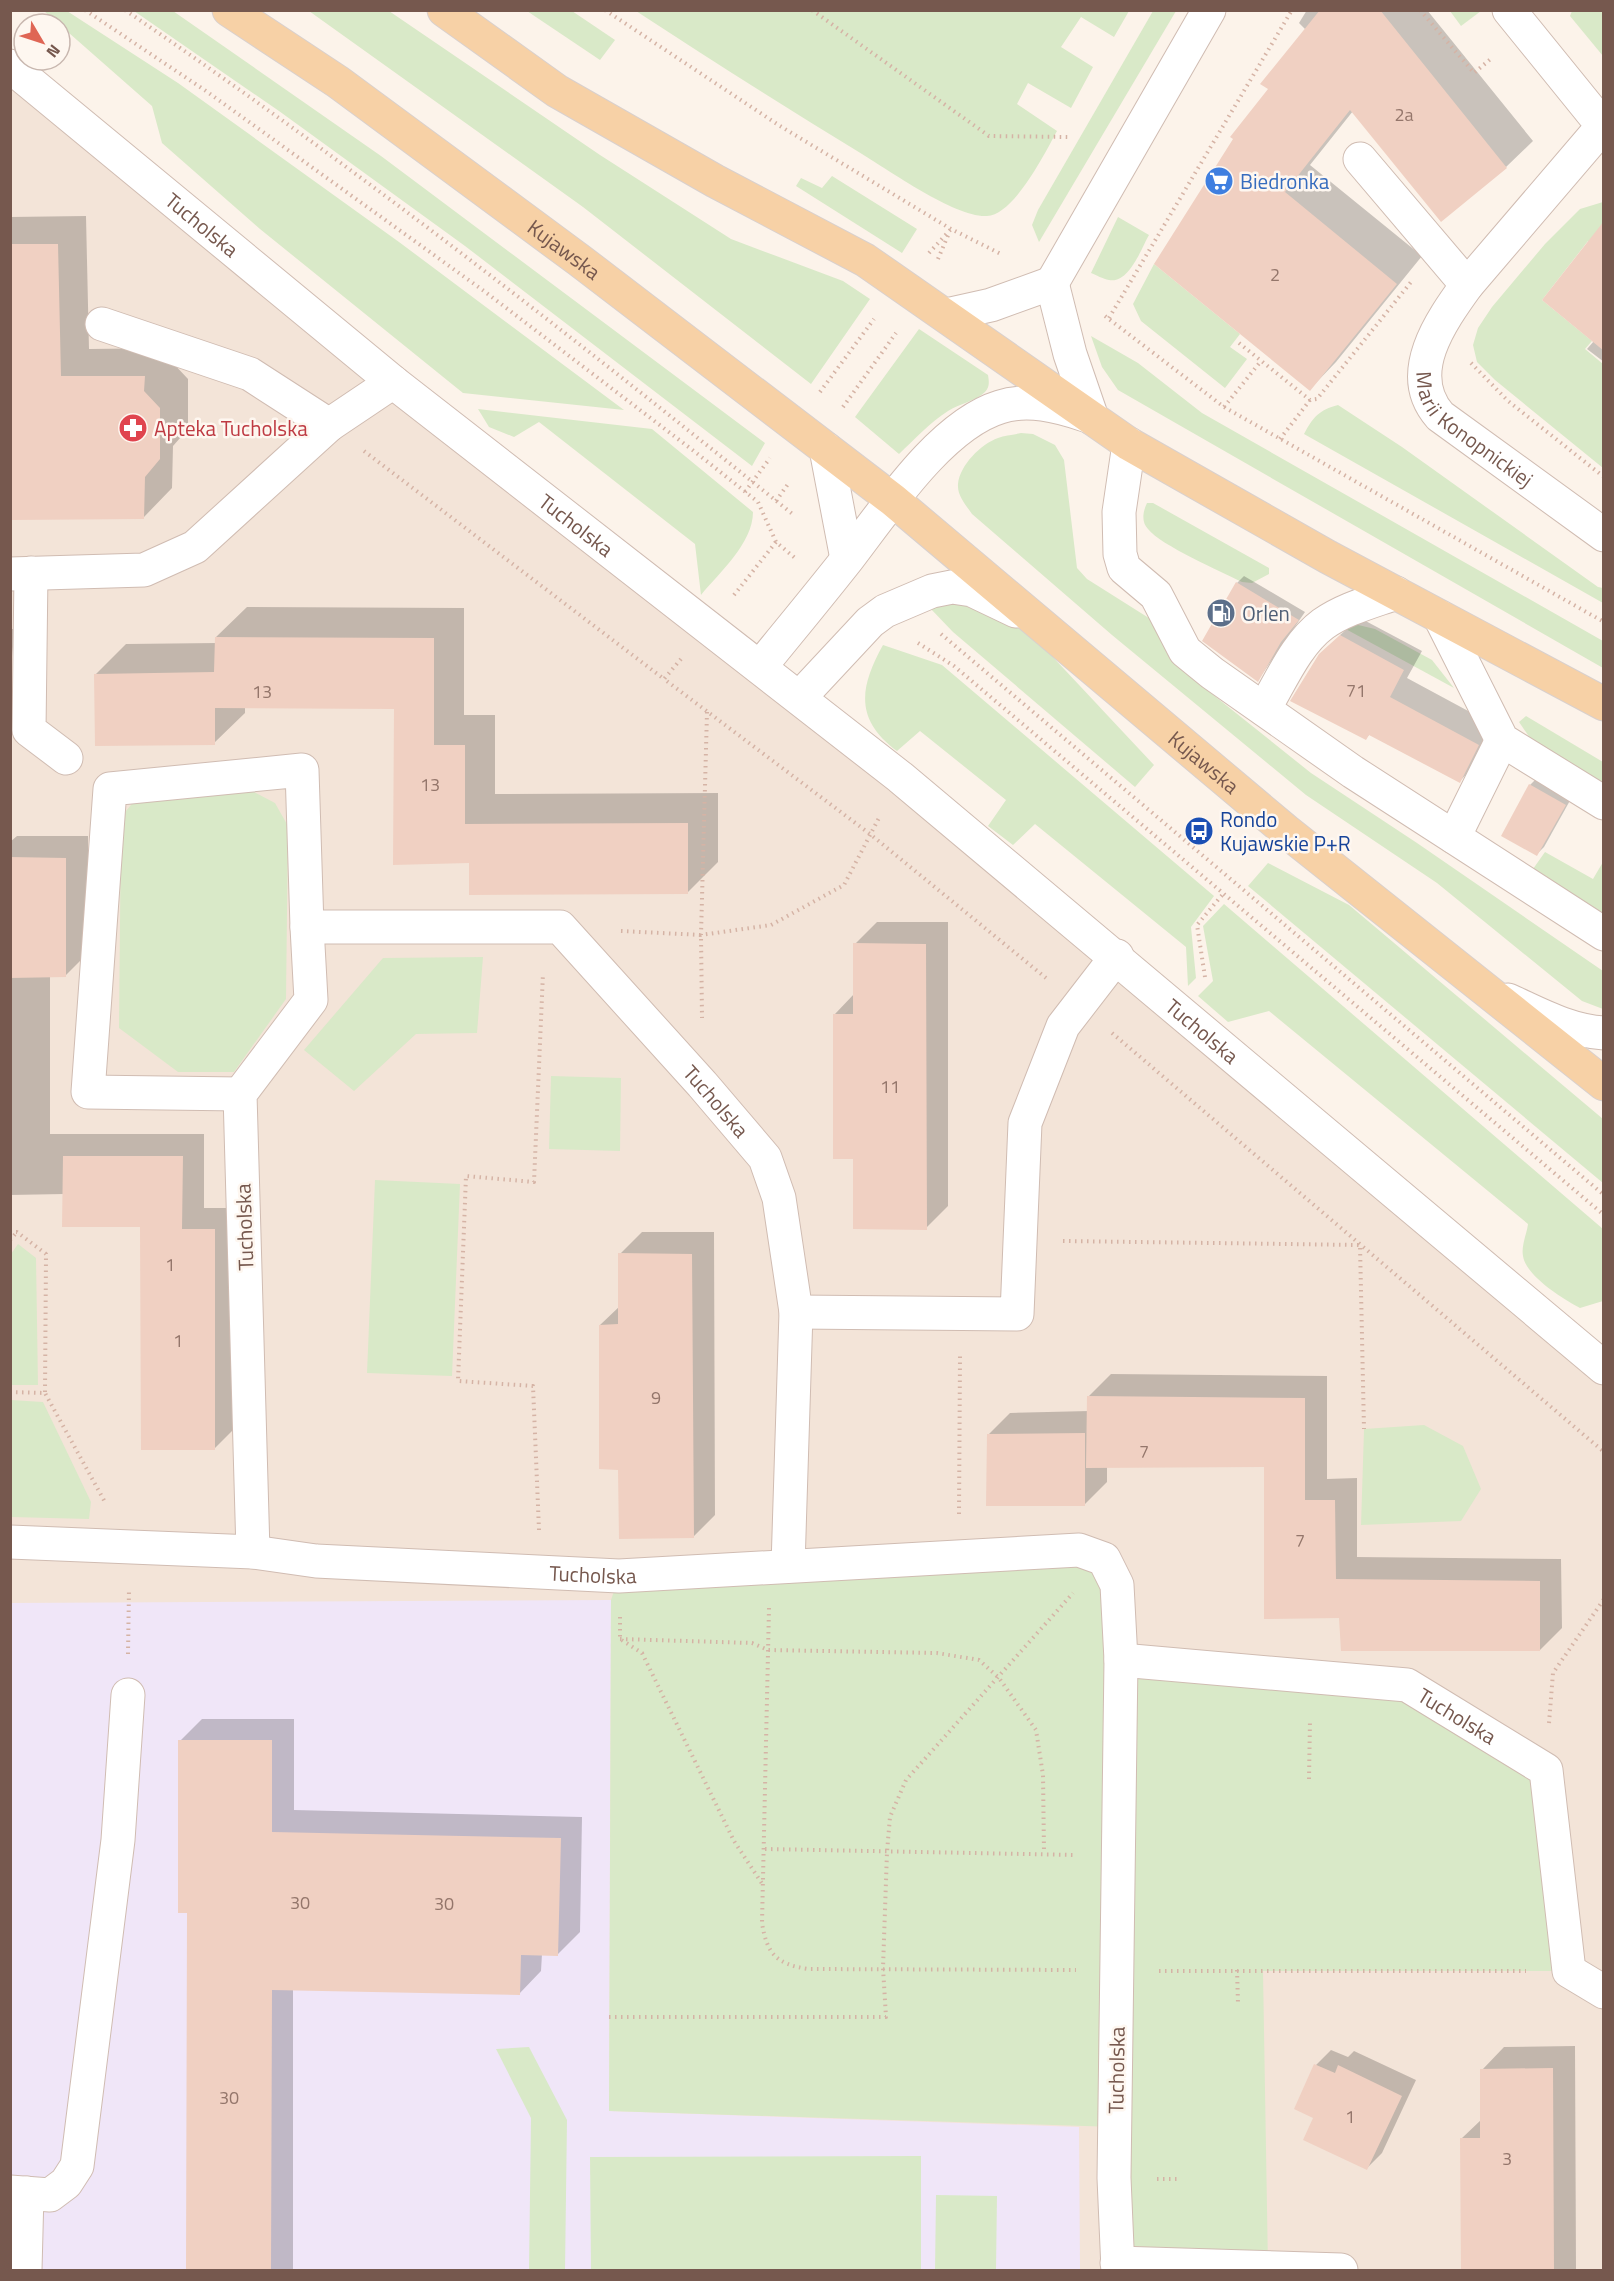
<svg xmlns="http://www.w3.org/2000/svg" width="1614" height="2281" font-family="'Titillium Web',sans-serif">
	<rect width="100%" height="100%" fill="#fcf3ea"/>
	<path fill="#f3e4d8" d="M10 66 1603 1368V2270H11Z"/>
	<path fill="#f0e6f8" d="M611 1600 609 2111 1079 2127 1080 2270H11L10 1603Z"/>
	<g fill="#d9e9c8">
		<path d="M44 11H67L178 83 399 242 624 410 463 393 260 229 162 143 152 106Z"/>
		<path d="M134 11H173L381 156 765 443 752 466 465 246 279 111Z"/>
		<path d="M309 11H389L600 155 731 239 843 281 870 299 811 384 583 207Z"/>
		<path d="M527 11H572L615 40 600 60Z"/>
		<path d="M636 11H1129L1114 37 1081 17 1061 47 1093 67 1071 108 1028 83 1017 104 1057 131C1045 153 1014 215 987 216 956 218 890 171 862 154 786 108 711 60 636 11Z"/>
		<path d="M1153 11H1176L1039 242 1032 225 1038 210Z"/>
		<path d="M1481 11 1461 26 1450 11 1481 10Z"/>
		<path d="M1572 11H1603V56L1570 16Z"/>
		<path d="M832 176 917 229 902 253 796 186 801 178 822 188Z"/>
		<path d="M1603 202V253L1588 241 1542 300 1592 341 1585 349 1603 364V468L1495 380 1477 362 1473 345 1478 328 1492 307 1545 244 1580 209Z"/>
		<path d="M1118 217 1149 235C1141 249 1129 284 1109 280 1103 279 1096 275 1091 273Z"/>
		<path d="M1154 264 1240 334 1230 347 1247 359 1225 388 1141 321 1133 304Z"/>
		<path d="M919 329 988 375C989 381 990 387 985 392 976 401 959 404 948 411 929 423 915 439 899 454L855 417Z"/>
		<path d="M1091 336 1138 363 1202 413 1603 641V668L1118 390 1102 367Z"/>
		<path d="M1338 405 1402 447 1598 587 1603 588V603L1304 434C1313 417 1319 410 1338 405Z"/>
		<path d="M478 409 652 429 753 512C753 543 720 572 701 595L695 544 539 422 514 437 489 427Z"/>
		<path d="M1021 433 1033 434 1055 445 1064 460 1077 568 1087 579 1152 620 1182 670 1311 773 1417 843 1603 971V1009L1582 1001 1437 883 1306 795 1112 635 972 514C966 505 957 496 958 484 960 465 981 444 998 438 1005 435 1013 435 1021 433Z"/>
		<path d="M1147 503H1153L1269 568V574L1252 583 1242 582C1222 572 1160 545 1148 529 1141 522 1143 511 1147 503Z"/>
		<path d="M951 602 983 605 1015 622 1050 654 1154 765 1135 787 953 632 929 607Z"/>
		<path d="M1354 624 1375 629 1432 660 1454 688 1342 627Z"/>
		<path d="M883 645 942 665 1214 896 1191 927 1196 978 1188 986 1186 947 1035 824 1013 845 988 826 1006 800 920 731 897 751C855 720 859 688 883 645Z"/>
		<path d="M1526 716 1603 762V789L1530 738 1519 722Z"/>
		<path d="M252 791 275 803 288 826 286 999 234 1072H178L119 1028 121 817 140 794Z"/>
		<path d="M1545 852 1593 879 1603 862V913L1533 869Z"/>
		<path d="M1268 863 1349 905 1603 1119V1183L1248 886Z"/>
		<path d="M1224 904 1603 1229V1301L1580 1308C1563 1299 1526 1276 1523 1256 1521 1246 1527 1233 1528 1224L1269 1011 1228 1022 1198 996 1213 981 1203 926Z"/>
		<path d="M483 957 477 1033 416 1034 354 1091 304 1050 383 958Z"/>
		<path d="M551 1076 621 1078 620 1151 549 1149Z"/>
		<path d="M375 1180 460 1184 452 1376 367 1373Z"/>
		<path d="M18 1244 36 1258 38 1385H11V1254Z"/>
		<path d="M11 1400 43 1402 91 1502 89 1519 11 1517Z"/>
		<path d="M1424 1425 1463 1446 1481 1489 1461 1521 1361 1525 1364 1429Z"/>
		<path d="M1104 1559 1121 1660 1407 1685 1546 1770 1569 1971H1263L1268 2267 1117 2263 1115 2127 609 2111 611 1600 619 1576Z"/>
		<path d="M529 2047 567 2120 565 2270H529L531 2118 496 2049Z"/>
		<path d="M921 2156V2270H591L590 2157Z"/>
		<path d="M936 2195 997 2196 996 2270H935Z"/>
	</g>
	<g fill="#0003">
		<path d="M1307 10H1427L1533 141 1506 167 1353 111 1310 165 1422 256 1336 362 1310 389 1270 88 1306 30 1299 23Z"/>
		<path d="M86 216 89 349 173 348 172 362 188 379V429L173 446 172 488 144 517 10 518V217Z"/>
		<path d="M1604 227V362L1587 349 1594 341Z"/>
		<path d="M1244 576 1305 612 1258 680 1237 583Z"/>
		<path d="M247 607 464 608V715H495V794L718 793V862L688 892 470 862 395 707H245V713L214 743 96 674 126 644 216 643V637Z"/>
		<path d="M1360 618 1422 651 1407 678 1496 726 1478 762 1460 781 1370 734 1366 738 1340 635Z"/>
		<path d="M10 629H15L10 674Z"/>
		<path d="M1537 778 1572 797 1544 847 1537 854 1530 785Z"/>
		<path d="M17 836H88V953L66 975 50 976V1134H204V1208H237V1426L214 1449 142 1226 64 1194 10 1195V842Z"/>
		<path d="M877 922H948V1206L926 1228 855 1157 835 1014 854 994 855 944Z"/>
		<path d="M642 1232H714L715 1515 693 1537 600 1325 620 1306V1254Z"/>
		<path d="M1111 1374 1327 1376V1479L1357 1478V1557L1561 1559 1562 1628 1540 1650 1340 1617 1265 1466 1107 1467V1482L1085 1504 988 1435 1010 1413 1089 1411V1396Z"/>
		<path d="M202 1719H294V1810L582 1817 580 1932 558 1954H542L541 1971 519 1994 293 1989V2270H188L189 1912 180 1741Z"/>
		<path d="M1575 2046 1576 2270H1462L1461 2139 1482 2119V2070L1504 2047Z"/>
		<path d="M1331 2050 1348 2057 1354 2051 1416 2080 1382 2153 1367 2168 1316 2065Z"/>
	</g>
	<g fill="#f0d0c2">
		<path d="M1320 10H1380L1507 168 1441 222 1350 110 1285 192 1397 284 1310 391 1154 264 1233 139 1230 137 1268 89 1260 84Z"/>
		<path d="M1604 221V351L1542 300Z"/>
		<path d="M10 244H58L61 376H145L144 391 160 408V459L145 477 144 519 10 520Z"/>
		<path d="M1236 582 1299 620 1281 642 1258 682 1202 641Z"/>
		<path d="M1340 635 1404 670 1390 697 1479 745 1460 783 1369 735 1366 740 1290 701 1319 654Z"/>
		<path d="M215 637 434 638V745H465V824L688 823V894L469 895V863L393 865 394 709 215 708V745L95 746 94 674 214 672Z"/>
		<path d="M1529 784 1566 805 1537 856 1501 836Z"/>
		<path d="M10 857 66 858V977L10 978Z"/>
		<path d="M853 943 926 944 927 1230 853 1229V1159H833V1014H853Z"/>
		<path d="M63 1156H183L182 1229H215V1450H141L140 1227H62Z"/>
		<path d="M618 1253 692 1254 694 1538 619 1539 618 1470 599 1469V1325L618 1324Z"/>
		<path d="M1087 1396 1305 1398V1500H1335L1336 1579 1540 1581V1651H1341L1339 1618 1264 1619V1467L1086 1468Z"/>
		<path d="M1085 1433V1506H986L987 1434Z"/>
		<path d="M178 1740H272V1832L561 1838 558 1956 521 1955 520 1995 272 1990 271 2271H186L187 1913H178Z"/>
		<path d="M1314 2064 1335 2073 1338 2065 1402 2096 1367 2170 1303 2140 1313 2118 1294 2109Z"/>
		<path d="M1553 2068 1554 2271H1461L1460 2138H1480V2069Z"/>
	</g>
	<g fill="none" stroke-linecap="round" stroke-linejoin="round">
		<g stroke="#d0bcb2" stroke-width="35">
			<g id="minor">
				<path id="s1" d="M1509 10 1603 126 1467 285C1441 321 1403 374 1440 416L1604 535"/>
				<path id="s2" d="M10 66 393 382 900 777 1604 1368"/>
				<path d="M1360 159 1467 285"/>
				<path d="M1052 283 1209 10"/>
				<path d="M1052 283 1070 354 1092 418"/>
				<path d="M946 315 991 305 1052 283"/>
				<path d="M102 324 250 374 329 425"/>
				<path d="M1129 444 1119 512 1120 554 1124 568 1156 595 1185 651 1212 673 1353 772 1604 934"/>
				<path d="M826 449 847 559"/>
				<path d="M31 573 29 730 66 758"/>
				<path d="M10 574 144 570 195 547 329 425 393 382"/>
				<path d="M1440 617 1502 740 1604 803"/>
				<path d="M760 667C790 630 820 594 849 557 886 509 941 425 1000 407 1028 398 1058 406 1085 415"/>
				<path d="M800 697 870 622 885 611 932 591 952 587 972 590 1016 611"/>
				<path d="M1264 709C1281 681 1296 644 1323 624 1344 609 1371 602 1396 593"/>
				<path d="M1454 837 1502 740"/>
				<path d="M1508 1000C1539 1014 1569 1031 1604 1033"/>
				<path d="M240 1094 88 1092 110 789 302 770 307 927"/>
				<path d="M796 1312 1017 1314 1025 1123 1063 1026 1117 956"/>
				<path id="s3" d="M10 1542 253 1552 316 1561 619 1576 1079 1550 1104 1559 1117 1585 1121 1660 1114 2178 1118 2270"/>
				<path id="s4" d="M253 1552 240 1094 311 1000 307 927H560L702 1084 765 1158 779 1198 796 1312 788 1566"/>
				<path id="s5" d="M1121 1660 1407 1685 1546 1770 1569 1971 1604 1992"/>
				<path d="M10 2192 50 2195 66 2183 77 2166 118 1840 128 1695"/>
				<path d="M1117 2263 1341 2270"/>
				<path d="M25 2270 27 2193"/>
			</g>
		</g>
		<g stroke="#d9d0cd" stroke-width="35">
			<g id="major">
				<path id="s6" d="M229 10 338 82 579 260 893 500 1286 831 1604 1084"/>
				<path d="M444 10 557 91 715 181 865 260 1129 444 1328 557 1604 704"/>
			</g>
		</g>
		<g stroke="#d5b3a5" stroke-width="4" stroke-dasharray="1.5 4.5" stroke-linecap="butt">
			<path d="M85 10 206 91 484 291 699 455 758 502 776 542 795 558"/>
			<path d="M125 10C357 168 577 340 795 516"/>
			<path d="M605 10 780 126 951 229 1003 255"/>
			<path d="M812 10 989 136 1068 137"/>
			<path d="M1420 10 1474 73 1493 57"/>
			<path d="M929 253 951 229"/>
			<path d="M938 259 949 233"/>
			<path d="M1105 316 1224 407 1604 622"/>
			<path d="M1109 318 1292 10"/>
			<path d="M1239 343 1310 400 1317 399 1411 282"/>
			<path d="M1471 363 1508 401 1604 477"/>
			<path d="M820 392 874 319"/>
			<path d="M843 407 896 333"/>
			<path d="M1224 407 1261 361"/>
			<path d="M1280 439 1310 400"/>
			<path d="M364 451 664 679"/>
			<path d="M745 492 770 458"/>
			<path d="M776 501 788 484"/>
			<path d="M734 595 776 542"/>
			<path d="M941 634 1604 1195"/>
			<path d="M918 643 954 666 1604 1215"/>
			<path d="M681 659 664 679 870 834 1046 978"/>
			<path d="M707 712 701 935 771 925 844 885 880 816"/>
			<path d="M621 931 701 935 702 1018"/>
			<path d="M1205 977 1197 925 1223 894"/>
			<path d="M1112 1033 1604 1452"/>
			<path d="M10 1232H17L46 1254 45 1393"/>
			<path d="M10 1240 17 1232"/>
			<path d="M1063 1241 1360 1245 1364 1429"/>
			<path d="M10 1392 45 1393 106 1504"/>
			<path d="M959 1514 960 1356"/>
			<path d="M539 1530 533 1386 458 1381 466 1176 534 1182 543 973"/>
			<path d="M769 1608 762 1923C767 1954 776 1964 808 1969L1076 1970"/>
			<path d="M620 1617V1639L642 1653 734 1841 763 1885"/>
			<path d="M620 1639 752 1643 768 1650 937 1653 979 1660 999 1678 1036 1730 1043 1775 1044 1853"/>
			<path d="M128 1654 129 1589"/>
			<path d="M1549 1723 1553 1673 1604 1599"/>
			<path d="M1309 1779 1310 1720"/>
			<path d="M765 1849 1076 1855"/>
			<path d="M1237 1970 1238 2003"/>
			<path d="M1159 1971H1526"/>
			<path d="M609 2017H886L883 1968 887 1852 890 1817 906 1780 1073 1593"/>
			<path d="M1157 2179H1177"/>
		</g>
		<use href="#minor" stroke="#fff" stroke-width="33"/>
		<use href="#major" stroke="#f7d1a6" stroke-width="33"/>
	</g>
	<defs>
		<g id="supermarket-disc" transform="scale(1.5)"><circle r="9.5" fill="#3f7fe0" stroke="#fef7f0"/><path d="M-6-5.5h2.5l.6 2H6L4.5 2H-2.5L-4.4-4H-6ZM-1.5 3.2a1.3 1.3 0 1 0 .1 0ZM3 3.2a1.3 1.3 0 1 0 .1 0Z" fill="#fff"/></g>
		<g id="pharmacy-disc" transform="scale(1.5)"><circle r="9.5" fill="#e0444e" stroke="#fef7f0"/><path d="M-2-6h4v4h4v4h-4v4h-4v-4h-4v-4h4Z" fill="#fff"/></g>
		<g id="fuel-disc" transform="scale(1.5)"><circle r="9.5" fill="#5c6f8a" stroke="#fef7f0"/><path d="M-5.5-6h7V0h2V4h1.3V-2.5L3-4.5l.8-.8L6-3V5H2.5V1h-1V6h-7ZM-4.2-4.7v3.2H.2V-4.7Z" fill="#fff"/></g>
		<g id="bus-disc" transform="scale(1.5)"><circle r="9.5" fill="#1a4fb4" stroke="#fef7f0"/><path d="M-5-6H5V4H4V6H2V4H-2V6H-4V4H-5ZM-3.5-4V0h7V-4ZM-3.5 1.2v1.5H-2V1.2ZM2 1.2v1.5H3.5V1.2Z" fill="#fff"/></g>
	</defs>
	<g fill-rule="evenodd">
		<use href="#supermarket-disc" x="1219" y="181"/>
		<use href="#pharmacy-disc" x="133" y="428"/>
		<use href="#fuel-disc" x="1221" y="613"/>
		<use href="#bus-disc" x="1199" y="831"/>
	</g>
	<g text-anchor="middle" dominant-baseline="central" stroke-width="5" stroke-linejoin="round" paint-order="stroke">
		<g font-size="18" fill="#94766b">
			<text x="1404" y="114">2a</text>
			<text x="1275" y="274">2</text>
			<text x="1356" y="690">71</text>
			<text x="262" y="691">13</text>
			<text x="430" y="784">13</text>
			<text x="890" y="1086">11</text>
			<text x="170" y="1264">1</text>
			<text x="178" y="1340">1</text>
			<text x="656" y="1397">9</text>
			<text x="1144" y="1451">7</text>
			<text x="1300" y="1540">7</text>
			<text x="300" y="1902">30</text>
			<text x="444" y="1903">30</text>
			<text x="229" y="2097">30</text>
			<text x="1350" y="2116">1</text>
			<text x="1507" y="2158">3</text>
		</g>
		<g font-size="21" fill="#366cbe" stroke="#fef7f0" text-anchor="start">
			<text x="1240" y="181">Biedronka</text>
		</g>
		<g font-size="21" fill="#76584e" stroke="#fef7f0">
			<text stroke="none"><textPath href="#s2" startOffset="249">Tucholska</textPath></text>
			<text stroke="none"><textPath href="#s6" startOffset="412">Kujawska</textPath></text>
			<text stroke="none"><textPath href="#s1" startOffset="536">Marii Konopnickiej</textPath></text>
			<text stroke="none"><textPath href="#s2" startOffset="729">Tucholska</textPath></text>
			<text stroke="none"><textPath href="#s6" startOffset="1232">Kujawska</textPath></text>
			<text stroke="none"><textPath href="#s2" startOffset="1534">Tucholska</textPath></text>
			<text stroke="none"><textPath href="#s4" startOffset="1136">Tucholska</textPath></text>
			<text transform="translate(244 1227) rotate(-92)">Tucholska</text>
			<text stroke="none"><textPath href="#s3" startOffset="584">Tucholska</textPath></text>
			<text stroke="none"><textPath href="#s5" startOffset="346">Tucholska</textPath></text>
			<text transform="translate(1116 2070) rotate(-89)">Tucholska</text>
		</g>
		<g font-size="21" fill="#be3a42" stroke="#fef7f0" text-anchor="start">
			<text x="154" y="428">Apteka Tucholska</text>
		</g>
		<g font-size="21" fill="#4e5e75" stroke="#fef7f0" text-anchor="start">
			<text x="1242" y="613">Orlen</text>
		</g>
		<g font-size="21" fill="#164399" stroke="#fef7f0" text-anchor="start">
			<text x="1220" y="819">Rondo<tspan x="1220" dy="24">Kujawskie P+R</tspan></text>
		</g>
	</g>
	<rect width="1614" height="2281" fill="none" stroke="#76584e" stroke-width="24"/>
	<g transform="translate(42 42) rotate(129)"><circle r="28" fill="#fef7f0" stroke="#c8b7af" stroke-width="1.5"/>
	<path d="M0-4.5L10 22L0 15L-10 22Z" fill="#df6655"/>
	<text y="-9" font-size="16" font-weight="bold" text-anchor="middle" fill="#76584e">N</text>
	</g>
</svg>
